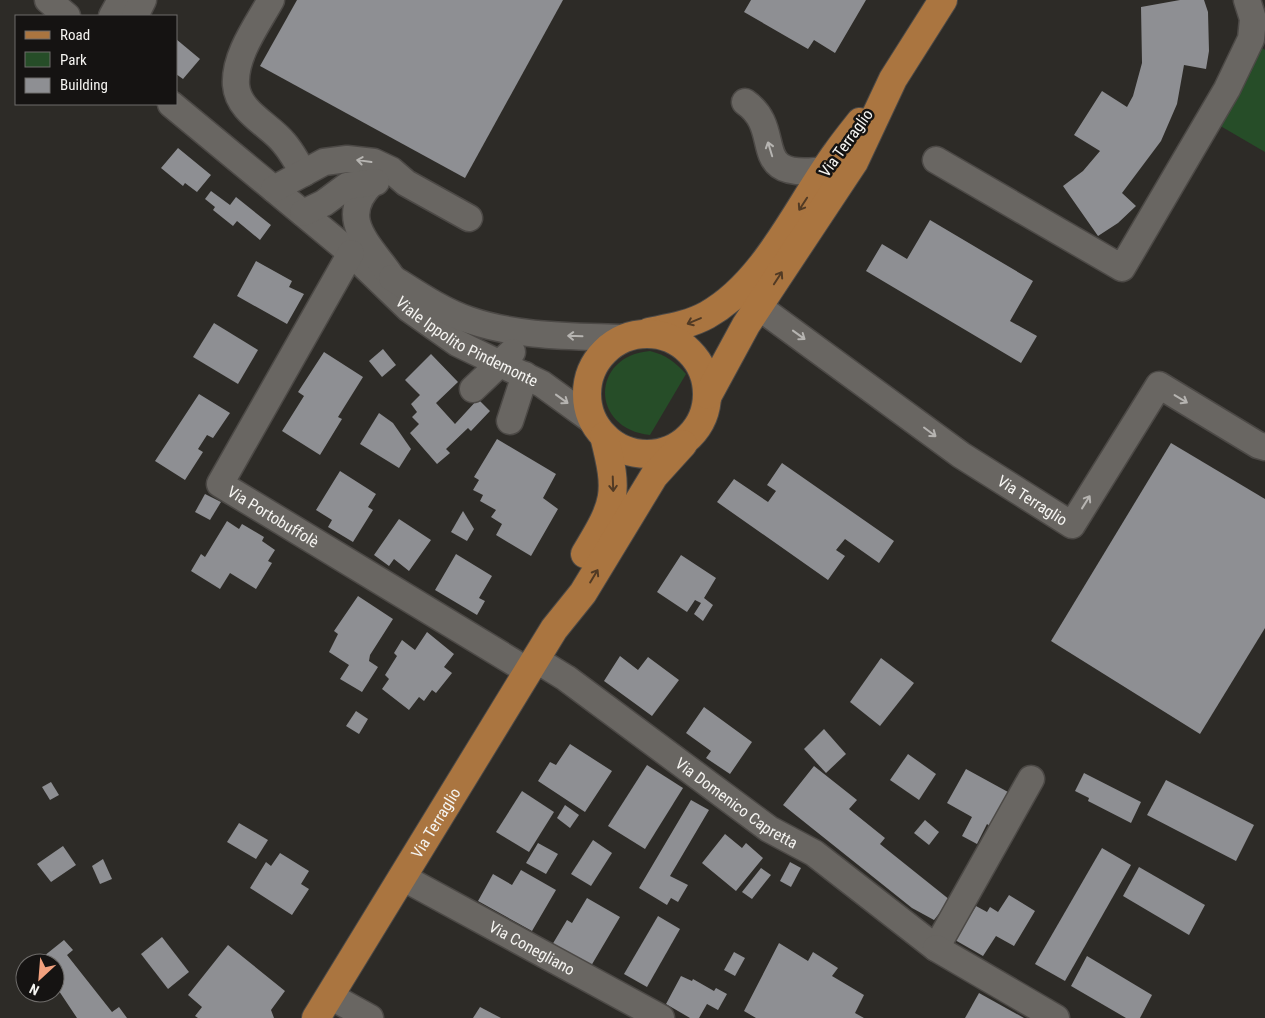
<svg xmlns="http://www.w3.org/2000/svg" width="1265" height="1018" font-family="'Roboto Condensed',sans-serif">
	<rect width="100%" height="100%" fill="#2d2b27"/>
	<g fill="#264d28">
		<path d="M1259 46 1265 50V152L1217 124Z"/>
		<path d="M650 351C666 355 675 362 686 374L650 435C590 429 590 356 650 351Z"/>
	</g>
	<g fill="#8e8f93">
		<path d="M297 0H563L465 178 260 66Z"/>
		<path d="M751 0H866L835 53 814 40 808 49 744 12Z"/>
		<path d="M1180 0H1204L1208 12 1209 51 1206 69 1184 65 1177 104 1161 141 1122 193 1136 206 1118 223 1098 236 1063 186 1083 171 1100 151 1074 135 1102 91 1127 107 1133 96 1142 63 1141 7Z"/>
		<path d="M176 39 200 59 183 79 176 74Z"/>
		<path d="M178 148 211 175 197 192 185 183 183 186 161 168Z"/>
		<path d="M211 191 230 205 236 197 271 225 260 240 237 221 233 226 213 210 215 207 205 199Z"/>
		<path d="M930 220 1033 281 1010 321 1037 336 1021 363 866 271 882 244 907 259Z"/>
		<path d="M256 261 292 281 289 287 304 294 287 324 237 296Z"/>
		<path d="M214 323 258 350 238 384 193 357Z"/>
		<path d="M383 349 396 365 382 377 369 361Z"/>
		<path d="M324 352 363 377 338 417 342 419 320 455 282 431 304 396 298 392Z"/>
		<path d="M431 354 458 382 436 403 455 424 478 399 490 411 471 431 468 428 446 449 450 453 437 464 410 433 419 424 412 417 417 412 411 404 420 395 405 380Z"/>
		<path d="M199 394 230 413 213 438 207 435 198 449 203 452 185 480 155 461Z"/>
		<path d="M379 413 393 423 411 449 399 468 360 444Z"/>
		<path d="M497 439 556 474 543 498 558 509 531 556 496 535 502 524 491 517 496 510 480 501 483 495 473 490 479 480 474 477Z"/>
		<path d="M1171 443 1265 499V628L1200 734 1051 641Z"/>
		<path d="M782 463 894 541 879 563 845 539 836 550 845 556 828 580 717 502 734 479 768 502 776 491 767 485Z"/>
		<path d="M340 471 376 494 368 507 373 510 353 542 328 527 332 520 316 510Z"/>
		<path d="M205 494 221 502 210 520 195 512Z"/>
		<path d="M463 511 474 529 467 541 451 532Z"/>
		<path d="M399 519 431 540 409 571 394 559 389 566 374 555Z"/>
		<path d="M227 521 239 529 242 524 264 537 262 541 275 550 268 561 272 563 256 589 230 573 220 589 191 571 201 554 205 557Z"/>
		<path d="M456 554 492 576 479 598 485 601 477 615 435 590Z"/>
		<path d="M681 555 716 578 704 598 713 605 703 621 694 614 701 603 695 600 687 612 657 592Z"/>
		<path d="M358 596 393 619 370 655 369 661 378 667 362 692 340 679 349 665 329 652 338 634 334 631Z"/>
		<path d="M427 632 454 654 444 667 452 673 436 693 432 690 424 701 419 697 409 710 382 689 389 679 385 675 397 656 394 653 402 640 415 650Z"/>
		<path d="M620 656 638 670 648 657 679 680 652 716 604 681Z"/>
		<path d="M881 658 914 683 880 726 850 702Z"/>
		<path d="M704 707 752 742 730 774 706 758 711 751 686 733Z"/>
		<path d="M356 711 368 719 359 734 346 726Z"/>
		<path d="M824 729 846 754 826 773 804 749Z"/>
		<path d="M570 744 612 771 585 812 538 781 550 762 556 765Z"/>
		<path d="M908 754 936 774 919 800 890 780Z"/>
		<path d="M647 765 683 788 645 849 608 826Z"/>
		<path d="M814 766 857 800 849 809 885 838 880 844 950 900 934 920 912 908 783 805Z"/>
		<path d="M966 769 1008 792 991 827 987 824 977 844 962 836 972 817 947 803Z"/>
		<path d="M1084 773 1141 802 1131 823 1088 801 1089 798 1075 791Z"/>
		<path d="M1166 780 1254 825 1236 861 1147 815Z"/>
		<path d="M51 782 59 795 50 800 42 787Z"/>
		<path d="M522 791 554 812 529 852 496 832Z"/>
		<path d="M691 800 709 810 670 876 688 885 678 902 671 898 667 905 639 888Z"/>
		<path d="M565 805 579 815 570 828 557 818Z"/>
		<path d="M925 820 939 832 929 845 914 833Z"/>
		<path d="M239 823 268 840 256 859 227 842Z"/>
		<path d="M725 834 742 848 746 843 763 858 736 891 702 863Z"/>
		<path d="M593 840 612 853 591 886 571 874Z"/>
		<path d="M538 843 558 854 546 874 526 863Z"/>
		<path d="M63 846 76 865 51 882 37 864Z"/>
		<path d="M1102 848 1131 865 1065 981 1035 964Z"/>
		<path d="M280 853 309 871 301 884 309 889 292 915 250 888 266 862 271 866Z"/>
		<path d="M103 859 112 879 100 884 92 866Z"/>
		<path d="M790 862 801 868 791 887 780 881Z"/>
		<path d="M1139 867 1205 905 1189 935 1123 896Z"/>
		<path d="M761 868 771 875 752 899 742 892Z"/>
		<path d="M521 870 556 890 532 931 478 901 493 874 512 885Z"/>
		<path d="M1009 895 1035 911 1014 946 996 936 983 956 955 940 976 906 987 912 990 907 998 912Z"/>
		<path d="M587 898 620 917 591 966 552 945 567 920 572 923Z"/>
		<path d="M658 916 680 929 647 987 624 974Z"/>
		<path d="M162 937 189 972 168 989 141 954Z"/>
		<path d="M64 940 73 950 67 955 112 1012 119 1007 127 1018H77L55 985V963H44V956Z"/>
		<path d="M779 943 808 961 813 952 838 968 832 976 864 995 855 1013 864 1018H756L744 1011Z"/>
		<path d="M228 945 285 991 271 1010 274 1018H198L195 1016 202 1007 188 995Z"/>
		<path d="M734 952 745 958 735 976 724 970Z"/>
		<path d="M1087 956 1152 995 1140 1018H1126L1071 986Z"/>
		<path d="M681 976 692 981 693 979 714 991 716 988 727 994 718 1010 707 1004 699 1018H690L666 1004Z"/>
		<path d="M979 993 1024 1018H965Z"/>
		<path d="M480 1007 501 1018H473Z"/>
	</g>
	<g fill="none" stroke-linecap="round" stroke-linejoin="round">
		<g stroke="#4c4946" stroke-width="29">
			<g id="minor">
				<path d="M48 0 67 16"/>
				<path d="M271 0C257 25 234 56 236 85 238 112 270 125 284 143 292 152 297 163 304 173"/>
				<path d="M112 16 121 0"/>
				<path d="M135 16 143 0"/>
				<path d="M745 102C787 131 744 181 825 170"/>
				<path id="s1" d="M171 104 351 253 409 309 457 343 542 384 593 421"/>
				<path d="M936 160 1122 268 1227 89 1251 39 1253 19 1247 0"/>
				<path d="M372 183C336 218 369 244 391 276"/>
				<path d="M274 189 324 162 347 159 374 162 391 170 406 183 469 218"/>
				<path d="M303 213 324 203 347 186 376 182"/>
				<path id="s2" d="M351 253 220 484 528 671"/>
				<path d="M392 278C416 293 442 311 469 320 518 337 572 336 623 338"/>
				<path id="s3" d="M759 307 961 455 1072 525 1159 385 1258 445 1265 447"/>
				<path d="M473 389 512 352"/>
				<path d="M510 421 525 375"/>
				<path id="s4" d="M535 659 566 678 769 829 814 853 936 948 1031 779"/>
				<path id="s5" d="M402 877 661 1018"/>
				<path d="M936 948 1056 1018"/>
				<path d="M330 996 370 1018"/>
			</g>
		</g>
		<g stroke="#4c4946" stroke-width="30">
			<g id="major">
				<path d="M649 332C668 328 689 325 707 315 766 282 798 205 837 152 844 142 852 132 860 122"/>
				<circle cx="647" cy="394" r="60"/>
				<path d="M708 395 746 325 854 162 893 79 943 0"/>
				<path d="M585 554C616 503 619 494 604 436"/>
				<path id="s6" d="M316 1018 554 629 583 593 654 476 683 444"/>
			</g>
		</g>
		<use href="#minor" stroke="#696662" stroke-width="26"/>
		<use href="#major" stroke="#aa7540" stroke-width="28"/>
	</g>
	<defs><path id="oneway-shaft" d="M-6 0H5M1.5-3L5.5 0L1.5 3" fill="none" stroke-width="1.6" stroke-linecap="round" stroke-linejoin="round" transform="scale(1.25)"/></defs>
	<g stroke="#b6b4b1">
		<use href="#oneway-shaft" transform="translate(770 149) rotate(-107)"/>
		<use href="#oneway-shaft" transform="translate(364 161) rotate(-172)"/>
		<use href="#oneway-shaft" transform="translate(799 335) rotate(36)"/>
		<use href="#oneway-shaft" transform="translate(575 336) rotate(-178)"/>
		<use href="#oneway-shaft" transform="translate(562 399) rotate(36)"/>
		<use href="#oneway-shaft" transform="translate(1181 399) rotate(31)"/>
		<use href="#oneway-shaft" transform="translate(930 432) rotate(37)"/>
		<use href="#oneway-shaft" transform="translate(1086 502) rotate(-58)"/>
	</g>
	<g stroke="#513a24">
		<use href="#oneway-shaft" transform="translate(803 204) rotate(123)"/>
		<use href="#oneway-shaft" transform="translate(778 278) rotate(-57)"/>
		<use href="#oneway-shaft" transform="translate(694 321) rotate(157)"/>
		<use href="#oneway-shaft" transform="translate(613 484) rotate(88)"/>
		<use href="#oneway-shaft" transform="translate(594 576) rotate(-59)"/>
	</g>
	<g text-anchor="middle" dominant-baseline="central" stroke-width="5" stroke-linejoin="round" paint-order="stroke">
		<g font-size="16" fill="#f5f4f1" stroke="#151312">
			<text transform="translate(846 143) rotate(-54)">Via Terraglio</text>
			<text stroke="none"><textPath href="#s1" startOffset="381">Viale Ippolito Pindemonte</textPath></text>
			<text stroke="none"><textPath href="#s3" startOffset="335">Via Terraglio</textPath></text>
			<text stroke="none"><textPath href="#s2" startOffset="328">Via Portobuffolè</textPath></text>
			<text stroke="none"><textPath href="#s4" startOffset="248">Via Domenico Capretta</textPath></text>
			<text stroke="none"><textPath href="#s6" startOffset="229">Via Terraglio</textPath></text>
			<text stroke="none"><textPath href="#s5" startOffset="148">Via Conegliano</textPath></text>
		</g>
	</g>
	<rect x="15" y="15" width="162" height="90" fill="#151312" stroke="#6f6d6b"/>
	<rect x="25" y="31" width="25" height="8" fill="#aa7540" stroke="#6f6d6b"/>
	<text x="60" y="40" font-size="15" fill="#f5f4f1">Road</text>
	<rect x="25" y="52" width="25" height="15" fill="#264d28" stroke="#6f6d6b"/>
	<text x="60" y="65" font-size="15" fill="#f5f4f1">Park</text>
	<rect x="25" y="78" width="25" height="15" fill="#8e8f93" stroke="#6f6d6b"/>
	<text x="60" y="90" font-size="15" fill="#f5f4f1">Building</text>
	<g transform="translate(40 978) rotate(206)"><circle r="24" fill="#151312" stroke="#6f6d6b"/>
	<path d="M0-4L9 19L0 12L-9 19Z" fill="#f2a17e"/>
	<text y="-8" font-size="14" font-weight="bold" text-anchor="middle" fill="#f5f4f1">N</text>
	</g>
</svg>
